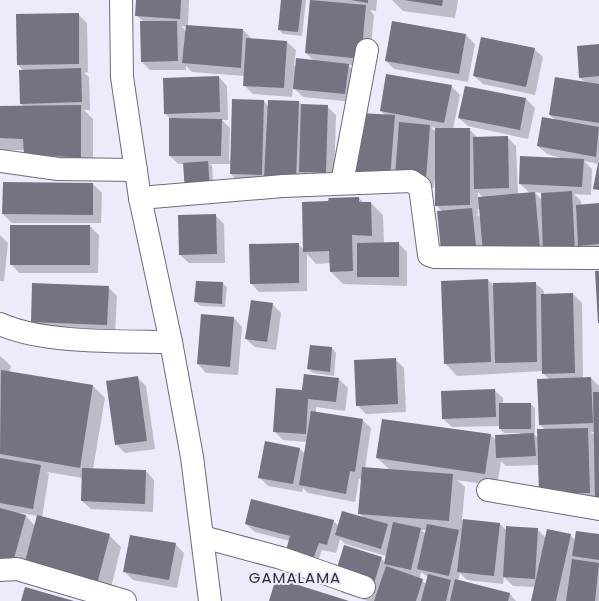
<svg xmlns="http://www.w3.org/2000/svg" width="599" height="601" font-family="Poppins,sans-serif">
	<rect width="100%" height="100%" fill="#eee9fb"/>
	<g fill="#0003" fill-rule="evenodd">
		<path d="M137 0H189L188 26 243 30 252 39 287 42 296 50 294 66H296L314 61 306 53 311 2 309 0H377L376 11 370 10 374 15 369 67 348 65 357 74 354 102 303 97 293 87 292 97 253 94 244 85 245 76 192 72 186 66V70H150L142 62 144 22 136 15ZM181 26 187 27 186 31Z"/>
		<path d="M282 0H306L302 36 283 34 279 30Z"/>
		<path d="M392 0H458L455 18 403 11Z"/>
		<path d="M78 14 87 23 88 72 84 73 89 77 90 110H84L93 119V170L37 166 25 150H2L0 148V107H24L21 104 24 71 18 65Z"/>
		<path d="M392 23 466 35 475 44 468 82 394 69 386 61Z"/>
		<path d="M599 45V164L584 161 592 169 591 195 574 194 581 201V205L599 204V253L450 258 443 212 436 205V179H435L434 188 364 183 386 116 381 111 451 86 460 95 453 129H469L478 138 507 137 516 146 518 194 530 193 520 184 568 160 547 154 538 146 556 121 550 115 586 83 580 78ZM431 127 436 128V132ZM478 192 483 197 478 198ZM534 192 542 193V200ZM478 209H480L481 218 476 214H478Z"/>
		<path d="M534 49 543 57 535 95 483 84 474 76Z"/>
		<path d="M219 77 227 86 228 120H222L230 128 229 160 231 161 264 101 268 106 299 102 302 105 327 106 336 115 334 182 239 183 231 174V164H210L212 166 214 193 184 164H178L170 156V118L165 114ZM307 172H331L330 174H307Z"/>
		<path d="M466 87 526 99 535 108 528 139 468 126 459 118Z"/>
		<path d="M4 183 93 184 102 193 101 223H12L3 214Z"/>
		<path d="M359 198 364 203H371L383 215 384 244 398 243 407 252V286L343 284 331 272 330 263 316 264 307 254V291L259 292 251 283 298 244 304 250 329 202Z"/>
		<path d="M215 215 224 224 225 263H189L180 255Z"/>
		<path d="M90 226 99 235 98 273H19L11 264Z"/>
		<path d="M0 235 8 243 4 281H0Z"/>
		<path d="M488 280 494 286 535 283 544 291V295L573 294 582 303 583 378H591L599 386V505L548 502 539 465 506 466 501 461 497 486 457 480 465 487 462 520 500 524 507 531 537 529 546 538 570 535 575 540 599 535V601H532L535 587 513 586 504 577 503 584 467 580 460 573 458 581 510 594 516 601H368L342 593 333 584 381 558 385 562 386 556 345 544 340 539 336 553 322 550 317 563 290 541 255 532 246 524 333 521 339 526 364 518 359 513 362 480 359 479 355 502 308 493 303 488 302 492 268 486 259 477 300 449 305 454 307 442 283 440 275 432 302 391 304 375 339 379 348 388 345 411 316 407V413L362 420 371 428 365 468 390 470 377 458 491 435 497 441 520 435V433H504L500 429V426L452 427 443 419 494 390 503 398V404H531L535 408V433H533L538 438 546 430 540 425 549 379 543 373V371L457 376 445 363ZM591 432H595V436ZM421 530H426V534ZM421 572 428 577 426 584 420 579Z"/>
		<path d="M222 283 227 287 225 307 200 306 195 301Z"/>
		<path d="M108 287 117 296 115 333 40 330 32 321Z"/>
		<path d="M272 304 281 313 276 350 255 347 246 339Z"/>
		<path d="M234 318 242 327 238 375 206 373 198 364Z"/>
		<path d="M332 348 336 353 334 376 313 373 308 369Z"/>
		<path d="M0 356 11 366 9 372 93 386 105 398 93 469 146 471 154 480 153 512 91 509 82 501 83 478 47 472 49 474 42 518 109 535 121 547 108 600 0 564ZM21 513 38 516 35 526 26 516 21 515Z"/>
		<path d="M395 359 404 368 406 412 366 414 357 405Z"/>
		<path d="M137 377 146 386 155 449 125 453 116 444Z"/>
		<path d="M175 544 184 553 177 588 133 580 124 571Z"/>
	</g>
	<g fill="#777282">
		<path d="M136 0H181L180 19 135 16Z"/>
		<path d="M281 0H302L298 32 278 30Z"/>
		<path d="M310 0 366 5 361 59 305 53Z"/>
		<path d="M351 0H368V3Z"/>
		<path d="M404 0H443L442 6Z"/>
		<path d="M79 13V64L17 65 16 14Z"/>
		<path d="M140 21H177L178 61 141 62Z"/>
		<path d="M392 21 466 34 459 74 385 61Z"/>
		<path d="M186 25 243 29 241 68 182 63Z"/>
		<path d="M481 37 535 48 526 87 473 76Z"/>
		<path d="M246 38 287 41 284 88 243 86Z"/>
		<path d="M599 44V76L579 78 577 46Z"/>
		<path d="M296 58 349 64 345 94 293 89Z"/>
		<path d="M81 68 82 102 20 104 19 70Z"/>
		<path d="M386 74 452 85 444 123 380 111Z"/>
		<path d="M219 76 220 112 164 114 163 78Z"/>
		<path d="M555 77 599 84V123L549 115Z"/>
		<path d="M465 86 526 98 520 130 458 118Z"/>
		<path d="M232 99 264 100 262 175 230 174Z"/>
		<path d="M268 100 299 101 296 180 264 179Z"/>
		<path d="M301 104 328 105 326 173 299 172Z"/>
		<path d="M81 105V158L24 154 23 139 0 138V106Z"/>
		<path d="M360 113 395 115 390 178 355 175Z"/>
		<path d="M542 117 599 127 596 157 537 146Z"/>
		<path d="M169 118 222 119 221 156H169Z"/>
		<path d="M399 122 430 125 426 180 395 177Z"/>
		<path d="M435 128H470V205L435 206Z"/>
		<path d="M508 136 509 188 474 189 473 137Z"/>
		<path d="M520 156 584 159 582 187 519 184Z"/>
		<path d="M208 161 210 189 185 191 183 163Z"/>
		<path d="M598 163H599V190L593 189Z"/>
		<path d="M3 182 93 183V215L2 214Z"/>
		<path d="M572 191 575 252 543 253 541 193Z"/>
		<path d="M535 192 540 248 483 252 478 197Z"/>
		<path d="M359 197V202H371L372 236 352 235 353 271 330 272 329 251 303 252 302 202 328 201 329 198Z"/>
		<path d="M599 203V244L578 246 576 205Z"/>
		<path d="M472 208 476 246 441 250 437 211Z"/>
		<path d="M216 214 217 254 179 255 178 215Z"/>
		<rect x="10" y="225" width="80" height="40"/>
		<path d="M399 242V277H357V243Z"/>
		<path d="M299 243V283L250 284 249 244Z"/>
		<path d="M595 271H599V323H598Z"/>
		<path d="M488 279 491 362 444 364 441 281Z"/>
		<path d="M196 281 223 282 222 304 194 302Z"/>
		<path d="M536 282 537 362 495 363 493 283Z"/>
		<path d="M32 283 109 286 107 325 31 322Z"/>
		<path d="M573 293 575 373 542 374 541 294Z"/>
		<path d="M251 300 273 303 267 342 245 339Z"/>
		<path d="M201 314 234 317 230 367 197 364Z"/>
		<path d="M310 345 332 347 330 372 307 369Z"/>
		<path d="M396 358 398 404 356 406 354 360Z"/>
		<path d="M1 370 93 385 80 468 0 454Z"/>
		<path d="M304 374 339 378 336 402 308 399 306 434 273 432 276 388 302 390Z"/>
		<path d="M138 376 147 441 115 445 106 381Z"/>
		<path d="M591 377 593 423 539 425 537 379Z"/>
		<path d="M495 389 496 417 442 419 441 391Z"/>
		<path d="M593 392H599V503H595Z"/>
		<rect x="499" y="403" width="32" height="26"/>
		<path d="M311 411 363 419 355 472 350 471 346 494 299 485Z"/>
		<path d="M382 419 491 434 485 474 376 458Z"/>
		<path d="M588 428 590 493 539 494 537 429Z"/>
		<path d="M534 433 536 456 496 458 495 435Z"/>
		<path d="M265 441 300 448 293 484 258 478Z"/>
		<path d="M0 458 41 465 33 509 0 503Z"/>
		<path d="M362 467 453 474 449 521 358 514Z"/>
		<path d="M82 468 146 470 145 504 81 501Z"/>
		<path d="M251 499 334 520 327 545 319 543 313 559 286 550 290 536 245 524Z"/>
		<path d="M0 508 26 515 13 562 0 558Z"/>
		<path d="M342 511 388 524 381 549 335 535Z"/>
		<path d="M37 515 110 534 96 588 62 580 64 571 25 562Z"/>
		<path d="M463 519 500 523 494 576 457 572Z"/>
		<path d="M393 522 421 528 411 570 384 564Z"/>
		<path d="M427 524 459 530 449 576 417 569Z"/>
		<path d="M506 526 538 528 535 579 503 577Z"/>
		<path d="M547 529 571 534 556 601H531Z"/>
		<path d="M576 531 599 534V560L572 556Z"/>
		<path d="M130 535 176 543 169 580 123 572Z"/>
		<path d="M344 545 382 557 370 596 332 584Z"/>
		<path d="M572 559 599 563 595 601H566Z"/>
		<path d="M386 566 423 579 416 601H374Z"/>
		<path d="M428 574 451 580 446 601H421Z"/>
		<path d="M276 578 349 601H269Z"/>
		<path d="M455 579 510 593 508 601H450Z"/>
		<path d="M25 587 74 601H21Z"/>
	</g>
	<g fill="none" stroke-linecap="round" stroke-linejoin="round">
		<g stroke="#6f6b7a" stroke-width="24">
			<g id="street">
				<path d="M0 161 58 169 136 170"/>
				<path d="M342 183 367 50"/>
				<path d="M140 198 283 186 411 181 420 187 429 255 435 257 599 258"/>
				<path d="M0 324C44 344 122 341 171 342"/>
				<path d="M488 490 599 509"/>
				<path d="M203 537 281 558 364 587"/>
				<path d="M0 570 17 569 125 601"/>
			</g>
		</g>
		<g stroke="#6f6b7a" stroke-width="24">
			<path id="secondary" d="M121 0 122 77 140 198 171 342 192 457 210 601"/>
		</g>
		<use href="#street" stroke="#fff" stroke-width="22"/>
		<use href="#secondary" stroke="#fff" stroke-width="22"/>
	</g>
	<g text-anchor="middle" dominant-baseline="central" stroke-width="4" stroke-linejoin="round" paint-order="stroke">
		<g font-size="15" letter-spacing="1" fill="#312d3a" stroke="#eee9fb">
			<text x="295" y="577">GAMALAMA</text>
		</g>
	</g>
</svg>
